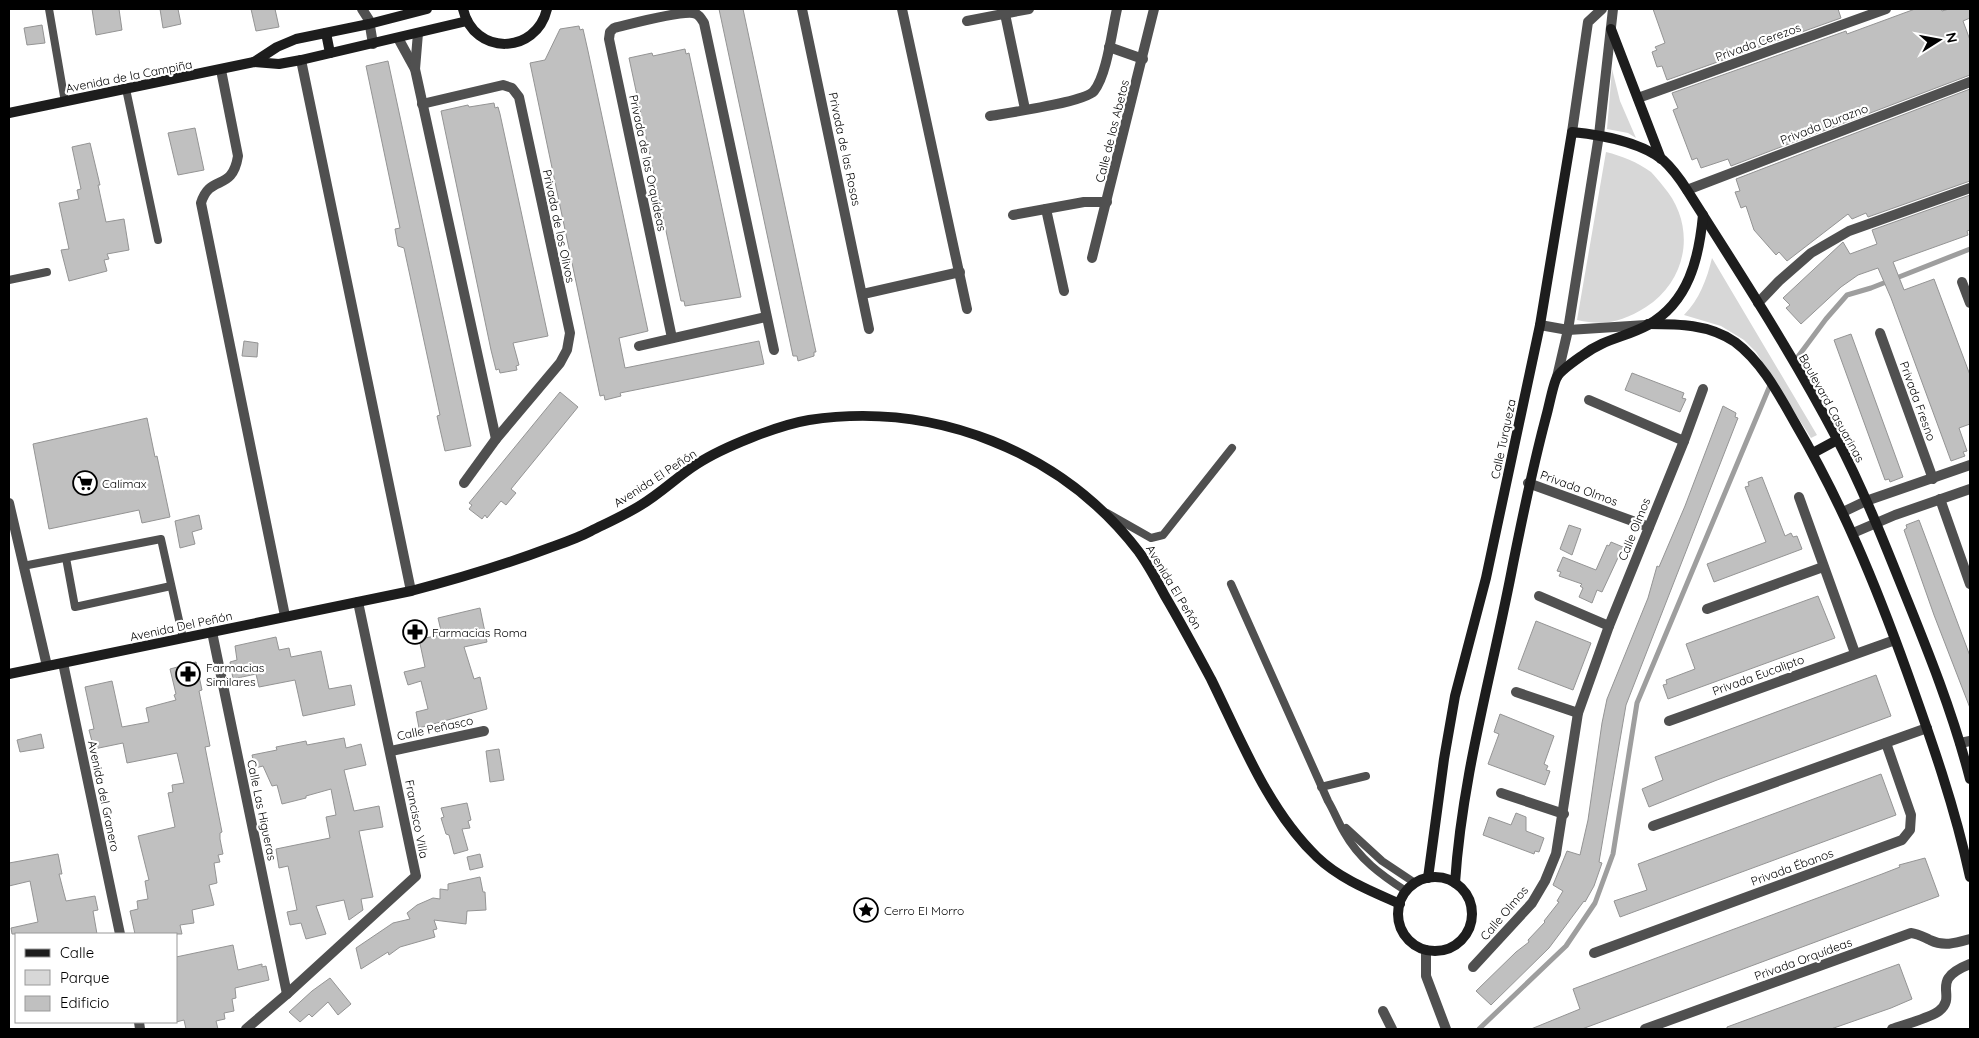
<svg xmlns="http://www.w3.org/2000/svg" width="1979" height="1038" font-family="Quicksand,sans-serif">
	<rect width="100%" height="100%" fill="#fff"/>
	<g fill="#d7d7d7">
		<path d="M1612 69 1620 101 1636 138 1628 133 1607 129Z"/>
		<path d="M1606 152C1622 156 1637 162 1651 172 1655 176 1659 181 1663 186 1697 225 1688 280 1646 307 1622 322 1605 326 1577 320Z"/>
		<path d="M1712 258 1817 435 1811 438 1756 352 1744 340 1721 326 1684 315C1699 300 1707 279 1712 258Z"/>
	</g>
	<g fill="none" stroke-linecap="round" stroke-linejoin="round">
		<g stroke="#9e9e9e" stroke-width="5">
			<path d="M1794 362 1826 319 1847 295 1871 288 1970 249"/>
			<path d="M1479 1029 1566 946 1595 903 1613 854 1637 703 1771 383"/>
		</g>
	</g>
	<g fill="#c0c0c0" stroke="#949494">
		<path d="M92 9H119L122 30 96 35Z"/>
		<path d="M160 9H178L181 24 163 28Z"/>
		<path d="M251 9H275L279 27 256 31Z"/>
		<path d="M719 9H743L816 352H814V356L798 361 797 356H793Z"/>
		<path d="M1653 9H1838L1841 18 1667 80 1662 66 1657 67 1652 52 1657 50 1655 47 1665 43Z"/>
		<path d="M1915 9H1941L1942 11 1949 9H1970V18L1963 21 1970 40V75L1731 166 1728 159 1701 168 1697 158 1692 160 1673 110 1678 108 1672 93 1846 31 1847 34Z"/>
		<path d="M42 25 45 43 27 45 24 28Z"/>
		<path d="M579 26 580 30 583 29 588 51 648 331 619 338 625 368 759 341 764 364 620 393 621 396 605 400 604 395 600 396 530 63 545 60 560 29Z"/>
		<path d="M685 49 686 54 689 53 741 297 685 306 684 301H681L629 58 652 53 653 56Z"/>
		<path d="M388 61 471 446 445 451 437 416 440 415 404 248 398 246 395 229 400 228 366 66Z"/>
		<path d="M1970 89V181L1868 217 1866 213 1852 219 1848 214 1787 261 1779 252 1776 255 1754 230 1746 206 1741 208 1735 192 1740 191 1736 179Z"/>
		<path d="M494 103 495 108 498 107 500 114 548 336 513 343 519 365 516 366 517 370 500 373 499 369 496 370 491 350 441 111 468 105 469 107Z"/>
		<path d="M195 128 204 170 178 175 168 133Z"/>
		<path d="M90 143 100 185H98L106 222 124 219 129 250 107 254 109 259 104 260 107 271 69 281 61 250 69 249 59 203 79 199 77 190 81 189 72 147Z"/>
		<path d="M1970 195V230L1967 231 1968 235 1893 262 1904 290 1934 279 1970 375V424L1959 428 1967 451 1963 452 1965 456 1951 461 1891 298 1878 268 1858 275 1841 287 1801 324 1786 308 1790 305 1783 298 1843 242 1850 254 1877 244 1872 230Z"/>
		<path d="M1851 334 1903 477 1890 482 1889 479 1885 480 1834 340Z"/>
		<path d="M244 341 258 343 257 357 242 356Z"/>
		<path d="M1632 373 1684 393 1682 398 1686 399 1680 412 1625 390Z"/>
		<path d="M560 392 578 407 511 489 516 493 506 505 501 501 487 518 485 515 482 519 469 509 472 505 469 503Z"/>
		<path d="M1723 406 1736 413 1735 417 1738 418 1626 705 1599 862 1602 863 1594 886 1585 902 1584 901 1549 948 1491 1005 1476 991 1516 952 1529 942 1528 940 1545 922 1544 921 1559 902 1557 901 1563 891 1553 885 1567 851 1580 855 1588 820 1602 723 1607 699 1648 598 1657 566 1659 567 1685 506Z"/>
		<path d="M147 418 155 457 157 456 170 517 142 523 139 510 49 529 33 444Z"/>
		<path d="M1762 477 1785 536 1791 533 1793 537 1797 536 1802 549 1714 582 1707 564 1766 542 1745 487 1749 486 1748 482Z"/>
		<path d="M199 515 202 529 192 532 195 544 180 548 175 521Z"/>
		<path d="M1919 520 1970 656V708L1934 615 1904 530 1907 528 1906 525Z"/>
		<path d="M1569 525 1581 529 1572 555 1560 549Z"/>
		<path d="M1611 542 1623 547 1602 592 1597 590 1592 603 1579 597 1583 588 1580 586 1582 584 1559 576 1561 572 1557 571 1563 557 1596 570 1607 545 1609 546Z"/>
		<path d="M1818 596 1835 638 1668 699 1663 685 1667 684 1666 680 1695 669 1686 644Z"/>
		<path d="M480 608 487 642 464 647 474 679 480 677 487 709 419 728 416 712 428 709 421 681 408 685 404 672 425 667 419 639 442 635 438 618Z"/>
		<path d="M1536 621 1591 643 1573 690 1518 669Z"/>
		<path d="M276 637 279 650 289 648 291 657 321 651 329 689 351 685 355 705 303 716 295 680 259 687 256 674 233 679 230 662 237 660 235 646Z"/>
		<path d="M196 662 202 690 199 691 210 746 205 747 222 832 220 833V839L223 854 218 855 220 862 214 863 217 883 209 885 214 905 192 910 194 923 180 925 182 934H135L130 911 138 909 137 901 148 899 145 881 149 880 138 836 175 827 168 793 173 792 172 785 184 783 177 753 127 763 123 743 94 749 89 730 94 729 85 687 112 681 122 727 149 722 146 708 176 700 174 695 176 694 170 669Z"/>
		<path d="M1876 675 1891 716 1717 780 1649 807 1642 789 1663 780 1655 757Z"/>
		<path d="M1500 714 1554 736 1544 764 1548 766 1546 770 1550 771 1545 785 1488 764 1499 734 1494 732Z"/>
		<path d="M41 734 44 748 20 752 17 740Z"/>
		<path d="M344 738 346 748 361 744 366 765 344 770 354 811 379 806 383 827 359 831 373 897 361 899 363 910 349 920 344 900 316 906 326 934 306 939 301 923 290 925 287 912 297 910 288 866 279 868 276 849 330 838 326 817 336 815 331 789 306 796V798L282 804 277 785 272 786 263 766 255 768 252 755 277 750 276 747 306 741 307 745Z"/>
		<path d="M499 749 504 780 490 782 486 751Z"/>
		<path d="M1881 774 1896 815 1620 917 1614 901 1647 890 1638 864Z"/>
		<path d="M467 803 471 820 468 821 470 828 462 829 468 850 454 854 449 835 446 834 441 818 444 817 441 808Z"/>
		<path d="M1516 813 1526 817V831L1544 838 1539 852 1535 851 1534 854 1483 835 1489 817 1511 825Z"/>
		<path d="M58 854 62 874H59L66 901 95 896 98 910 93 911 97 934H12L11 928 38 922 30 881 9 886V863Z"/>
		<path d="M480 854 483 867 470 870 467 857Z"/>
		<path d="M1925 858 1939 896 1582 1029H1531L1580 1009 1573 989 1882 874 1900 867 1899 865Z"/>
		<path d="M480 877 483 892H485L486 910 467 911 466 924 434 920 437 929 433 930 435 937 400 947 389 955 388 952 361 969 356 948 393 923 410 919 407 913 417 905 433 898 440 899V889L448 890V884Z"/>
		<path d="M233 945 238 970 262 964V967L266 966 269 980 235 988 236 998 232 999 234 1011 224 1013 225 1019 216 1021 218 1029H186L184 1020 176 1022V957Z"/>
		<path d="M1899 964 1912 999 1891 1008 1831 1029H1727V1027Z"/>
		<path d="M330 978 351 1004 338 1015 328 1002 312 1017 309 1014 300 1022 289 1012 312 991Z"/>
	</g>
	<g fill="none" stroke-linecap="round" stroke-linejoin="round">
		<g stroke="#505050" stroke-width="8">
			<path d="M49 9 65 102"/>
			<path d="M126 89 158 240"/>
			<path d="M9 280 47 272"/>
			<path d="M1107 513 1151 538 1163 535 1232 448"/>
			<path d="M66 558 75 607 171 586"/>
			<path d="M23 566 161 539 183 638"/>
			<path d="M1231 584 1328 801C1334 811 1338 822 1344 832 1359 859 1381 875 1406 891"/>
			<path d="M1321 787 1366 776"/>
			<path d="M1346 828 1382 861 1415 883"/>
		</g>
		<g stroke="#505050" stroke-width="10">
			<path d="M362 9 369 20 373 44"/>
			<path d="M802 9 869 329"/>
			<path d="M902 9 967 309"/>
			<path d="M1005 14 1025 109"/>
			<path d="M967 21 1029 9"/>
			<path d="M398 38 415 69 496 439"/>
			<path d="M1109 47 1143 59"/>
			<path d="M301 60 411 591"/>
			<path d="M415 69 418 33"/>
			<path d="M221 70 238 156C232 193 210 173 201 203L285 616"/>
			<path d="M1638 98 1886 9"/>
			<path d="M422 104 503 85 512 88 519 97 570 333 567 350 560 363 496 439 464 483"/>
			<path d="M990 116C1008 113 1085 102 1094 91 1107 75 1112 30 1117 9"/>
			<path d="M1572 132 1588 22 1602 9"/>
			<path d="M1687 190 1970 82"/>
			<path d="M1046 209 1064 291"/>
			<path d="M1013 215 1084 202H1107"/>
			<path d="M1092 258 1154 9"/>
			<path d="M1962 282 1970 303"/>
			<path d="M863 294 960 272"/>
			<path d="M1758 303 1779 281 1811 253 1849 231 1970 188"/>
			<path d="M1540 325 1568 330 1646 325"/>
			<path d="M1880 333 1933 479"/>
			<path d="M672 338 609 39 610 32 614 28C631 24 678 11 693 13 699 14 701 18 704 23L774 350"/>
			<path d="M639 346 766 317"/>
			<path d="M1557 377 1568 330 1599 135 1613 9"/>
			<path d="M1589 400 1684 441"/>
			<path d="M1528 483 1649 527"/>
			<path d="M1799 497 1855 653"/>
			<path d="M1940 499 1970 584"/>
			<path d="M9 503 47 666"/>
			<path d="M1843 512 1866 501 1970 465"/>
			<path d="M1853 533 1895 515 1970 489"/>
			<path d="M1539 596 1609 626"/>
			<path d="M1707 609 1823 567"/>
			<path d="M212 632 287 994"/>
			<path d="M63 663 120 934"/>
			<path d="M1516 692 1578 713"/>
			<path d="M1669 721 1895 640"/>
			<path d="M1960 743 1970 741"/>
			<path d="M391 751 484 731"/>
			<path d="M1501 793 1564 814"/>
			<path d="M1653 826 1927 728"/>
			<path d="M1426 950V976L1446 1029"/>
			<path d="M1594 953 1902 840 1910 830 1911 815 1886 743"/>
			<path d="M1473 967 1532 903 1545 881 1556 854 1578 713 1609 626 1684 441 1703 389"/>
			<path d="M1383 1011 1392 1029"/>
			<path d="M139 1022 140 1029"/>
			<path d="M246 1029 287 994 416 876 358 602"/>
			<path d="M1645 1029 1911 933C1919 934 1923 937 1930 940 1944 947 1956 943 1970 939"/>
			<path d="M1892 1029C1903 1025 1930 1018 1939 1011 1959 995 1927 981 1970 964"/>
		</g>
		<g stroke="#1d1d1d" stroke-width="10">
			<path d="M463 9C474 56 536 55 547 9"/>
			<path d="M1611 29 1661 159"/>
			<path d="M326 33 330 53"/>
			<path d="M254 62 277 47 296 39 369 24 427 9"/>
			<path d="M9 113 254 62 279 64 301 60 467 21"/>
			<path d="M1648 324C1678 324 1709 324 1735 342 1762 362 1779 395 1795 423 1843 505 1875 583 1907 672 1931 739 1955 807 1970 877"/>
			<path d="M1813 453 1837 440"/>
			<path d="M9 674 411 591C457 579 504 565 549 548 563 543 578 538 591 531 607 523 625 515 641 505 661 493 678 476 697 464 723 447 779 425 809 420 934 401 1062 451 1139 552 1149 566 1157 581 1165 596 1181 623 1196 651 1211 679 1241 740 1268 810 1317 857 1340 879 1371 891 1400 904"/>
			<circle cx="1435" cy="914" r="37"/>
			<path d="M1428 878 1444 759 1455 696 1486 578 1540 325 1572 132C1601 135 1639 141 1663 160 1673 169 1680 179 1687 190 1739 272 1792 353 1837 439 1862 487 1882 537 1902 587 1928 651 1953 713 1970 779"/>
			<path d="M1455 883C1462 775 1493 670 1513 564 1523 514 1533 466 1546 417 1549 407 1553 384 1557 377 1561 370 1576 360 1583 355 1604 339 1626 337 1648 325 1689 302 1699 258 1703 215"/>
		</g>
	</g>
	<defs>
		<g id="supermarket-ring" transform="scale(1.25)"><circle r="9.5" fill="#fff" stroke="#000" stroke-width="1.5"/><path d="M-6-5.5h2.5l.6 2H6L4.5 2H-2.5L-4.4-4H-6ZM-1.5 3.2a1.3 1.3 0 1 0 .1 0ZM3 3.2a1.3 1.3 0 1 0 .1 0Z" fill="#000"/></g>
		<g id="pharmacy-ring" transform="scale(1.25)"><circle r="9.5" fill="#fff" stroke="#000" stroke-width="1.5"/><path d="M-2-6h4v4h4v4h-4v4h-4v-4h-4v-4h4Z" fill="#000"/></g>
		<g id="sight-ring" transform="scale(1.25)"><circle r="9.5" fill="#fff" stroke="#000" stroke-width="1.5"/><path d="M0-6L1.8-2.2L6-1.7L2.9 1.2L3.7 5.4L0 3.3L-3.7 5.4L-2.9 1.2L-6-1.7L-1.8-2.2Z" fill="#000"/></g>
	</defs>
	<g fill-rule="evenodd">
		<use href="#supermarket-ring" x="85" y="483"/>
		<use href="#pharmacy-ring" x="415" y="632"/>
		<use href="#pharmacy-ring" x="188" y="674"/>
		<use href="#sight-ring" x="866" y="910"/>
	</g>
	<g text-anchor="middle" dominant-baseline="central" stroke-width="4.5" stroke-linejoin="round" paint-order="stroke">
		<g font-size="12" fill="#000" stroke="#fff">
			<text transform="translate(1758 42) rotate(-20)">Privada Cerezos</text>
			<text transform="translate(129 76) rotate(-11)">Avenida de la Campiña</text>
			<text transform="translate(1824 124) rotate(-21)">Privada Durazno</text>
			<text transform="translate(1112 131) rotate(-76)">Calle de los Abetos</text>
			<text transform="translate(845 149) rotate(78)">Privada de las Rosas</text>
			<text transform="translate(648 163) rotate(78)">Privada de las Orquídeas</text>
			<text transform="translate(559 226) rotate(78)">Privada de los Olivos</text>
			<text transform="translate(1918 401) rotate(70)">Privada Fresno</text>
			<text transform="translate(1832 408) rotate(61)">Boulevard Casuarinas</text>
			<text transform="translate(1503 439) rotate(-78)">Calle Turqueza</text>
			<text transform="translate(655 478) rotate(-33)">Avenida El Peñón</text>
			<text transform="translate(1579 488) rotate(20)">Privada Olmos</text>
			<text transform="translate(1634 529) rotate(-68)">Calle Olmos</text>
			<text transform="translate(1174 587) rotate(59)">Avenida El Peñón</text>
			<text transform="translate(181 626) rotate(-12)">Avenida Del Peñón</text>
			<text transform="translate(1758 675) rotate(-20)">Privada Eucalipto</text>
			<text transform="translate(435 728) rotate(-12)">Calle Peñasco</text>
			<text transform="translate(104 796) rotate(78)">Avenida del Granero</text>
			<text transform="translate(262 810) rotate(78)">Calle Las Higueras</text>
			<text transform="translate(417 819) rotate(79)">Francisco Villa</text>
			<text transform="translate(1792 867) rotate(-20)">Privada Ébanos</text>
			<text transform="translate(1504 913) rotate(-50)">Calle Olmos</text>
			<text transform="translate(1803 959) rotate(-20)">Privada Orquídeas</text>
		</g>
		<g font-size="12" fill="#000" stroke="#fff" text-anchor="start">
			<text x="102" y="483">Calimax</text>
			<text x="432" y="632">Farmacias Roma</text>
			<text x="206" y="667">Farmacias<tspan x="206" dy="14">Similares</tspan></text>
			<text x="884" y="910">Cerro El Morro</text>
		</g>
	</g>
	<rect width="1979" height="1038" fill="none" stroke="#000000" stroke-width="20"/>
	<rect x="15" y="933" width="162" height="90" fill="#ffffff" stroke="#999999"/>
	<rect x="25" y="949" width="25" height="8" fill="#1d1d1d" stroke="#999999"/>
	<text x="60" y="958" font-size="15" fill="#000000">Calle</text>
	<rect x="25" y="970" width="25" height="15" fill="#d7d7d7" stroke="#999999"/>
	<text x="60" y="983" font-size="15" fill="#000000">Parque</text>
	<rect x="25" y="996" width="25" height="15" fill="#c0c0c0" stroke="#999999"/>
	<text x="60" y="1008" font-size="15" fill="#000000">Edificio</text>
	<g transform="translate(1939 40) rotate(79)" stroke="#ffffff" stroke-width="4" paint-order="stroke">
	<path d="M0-4L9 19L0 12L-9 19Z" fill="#000000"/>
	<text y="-8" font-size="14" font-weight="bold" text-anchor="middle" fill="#000000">N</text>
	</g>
</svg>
